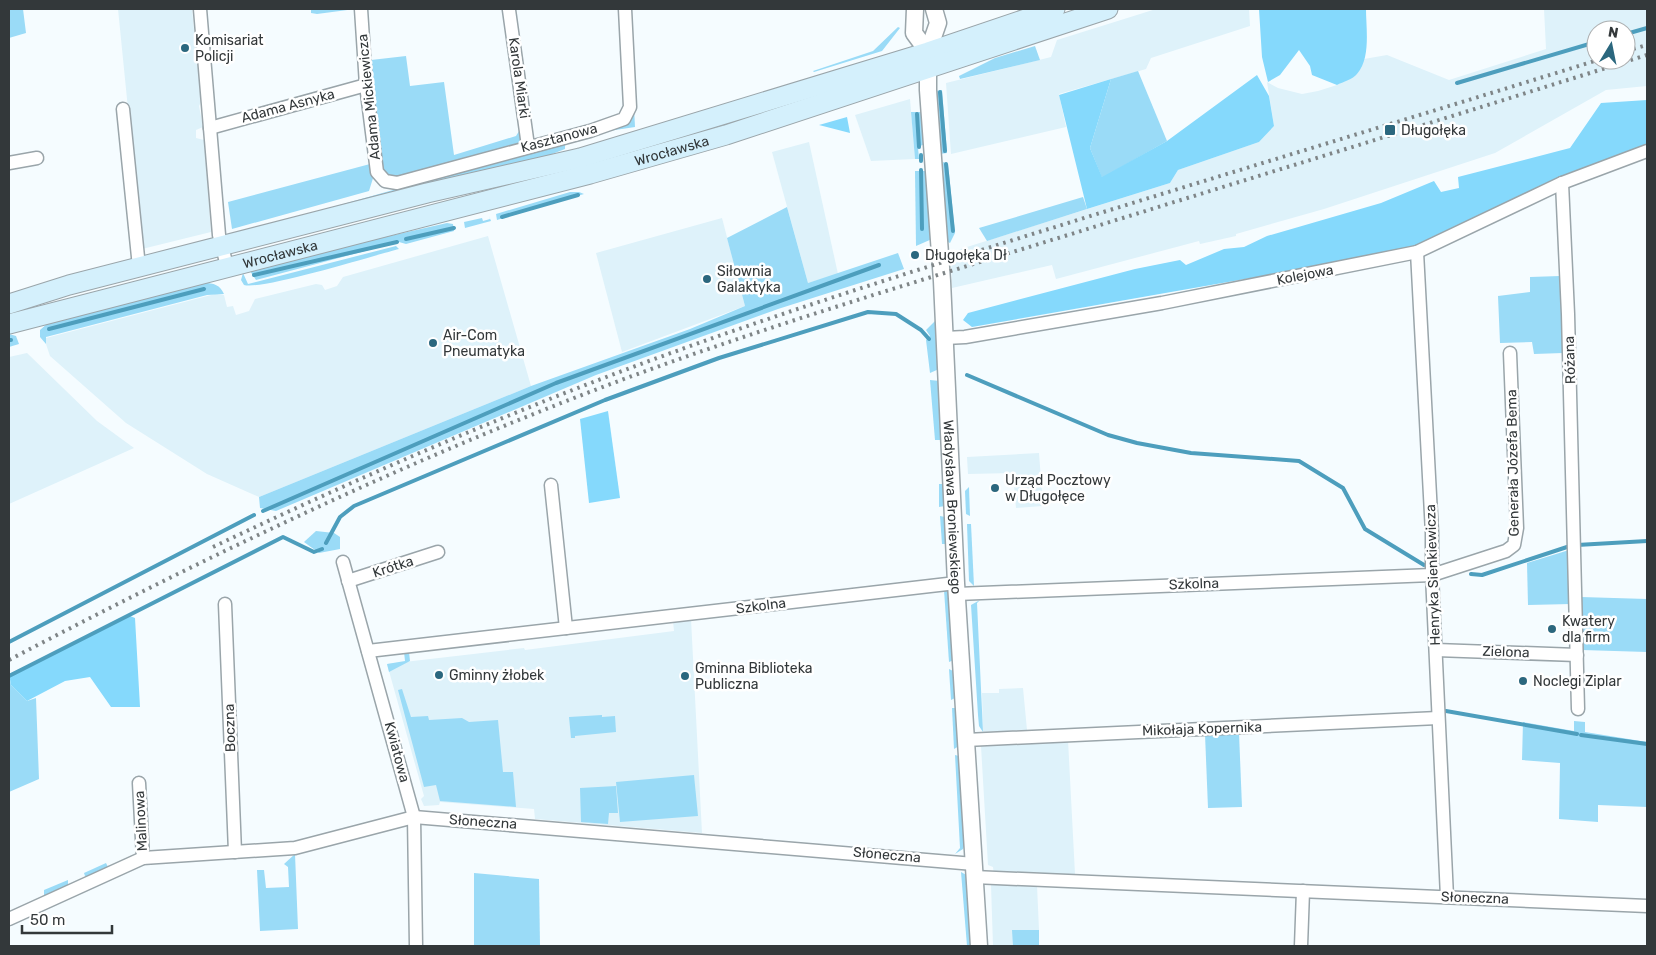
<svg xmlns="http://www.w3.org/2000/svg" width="1656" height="955" font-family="Rubik,sans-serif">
	<rect width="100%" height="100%" fill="#f5fcff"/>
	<g fill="#def2fa" fill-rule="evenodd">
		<path d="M118 9H192L201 102 199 106 203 127 196 130V138L204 140 211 232 142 249Z"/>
		<path d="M1156 9H1249L1250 26 1151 58 1146 69 1059 94 1066 127 951 154 946 83 1051 57 1057 40Z"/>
		<path d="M1544 9H1647V86L1606 90 1495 153 1324 209 1236 234V236L1200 244 1199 241 1056 279 1052 265 952 288 951 252 1170 183 1178 170 1259 142 1274 126 1267 82 1278 88 1302 94 1318 91 1337 85 1357 74 1364 59 1387 55 1449 80 1546 49ZM1596 30H1626V60H1596Z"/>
		<path d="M910 99 915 159 871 161 855 115Z"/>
		<path d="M809 142 838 274 808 283 772 152Z"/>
		<path d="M722 218 745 306 622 352 596 253Z"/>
		<path d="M488 236 531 386 259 497 207 474 126 423 50 356 46 344V338L215 294 224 295 227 307 233 306 236 315 249 311 255 299 316 284 322 285 325 290 337 286 343 277Z"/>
		<path d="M27 353 97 421 134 448 9 504V357Z"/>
		<path d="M1039 453 1043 506 1016 508 1013 473 968 474 967 457Z"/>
		<path d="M691 619 702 833 535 819 534 809 440 802 439 805 424 806 421 799 424 796 387 664 524 648 525 650 674 631 673 621Z"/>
		<path d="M1023 688 1027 730 983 732 982 693H999V689Z"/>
		<path d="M1068 740 1075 874 994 875 993 867 988 865 981 746Z"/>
		<path d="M991 885H1037L1039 930H1013V946H993Z"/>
	</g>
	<g fill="#9adbf7">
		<path d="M9 9H23L26 33 9 38Z"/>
		<path d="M311 9H355L317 14 311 13Z"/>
		<path d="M898 27 900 28 882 51 814 72 813 71 873 51Z"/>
		<path d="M1035 46 1040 60 960 79 959 76 995 58Z"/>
		<path d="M406 56 410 86 444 82 454 155 516 136 521 128 520 143 399 178H390L379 168 371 60Z"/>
		<path d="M1138 71 1167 141 1102 178 1090 148 1111 79Z"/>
		<path d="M942 90 947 153 940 154 936 91Z"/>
		<path d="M634 107 635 127 602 132Z"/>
		<path d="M911 112H921L923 116 927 143 918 147 919 159H915Z"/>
		<path d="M565 142V149L542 158 243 232Z"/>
		<path d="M943 162 948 164 955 233 950 243 946 241Z"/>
		<path d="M370 164 374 175 369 191 232 229 228 202Z"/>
		<path d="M915 171H928L932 239 916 246Z"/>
		<path d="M570 192H579L584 194 497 220 496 214Z"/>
		<path d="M1083 197 1087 209 987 241 979 228Z"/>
		<path d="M787 207 808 283 898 253 904 269 778 309 596 375 276 511 260 508 259 497 531 386 690 329 745 306 727 238Z"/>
		<path d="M489 216 491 221 465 228 464 222 482 218 483 221 490 219Z"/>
		<path d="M447 223 453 224 454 231 406 244 399 242 256 280 250 271 337 248Z"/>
		<path d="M396 246 399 249C372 256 263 290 244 285L241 280 243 273 248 284Z"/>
		<path d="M1560 276 1563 353 1534 354 1532 342 1500 343 1498 296 1530 292V277Z"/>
		<path d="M204 283C214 283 220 285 224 294L207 295 46 337V344L40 337V330L48 323Z"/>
		<path d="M937 319 939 369 930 373 926 340 930 336 926 330Z"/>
		<path d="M9 334 16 336 19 344 9 347Z"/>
		<path d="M930 380 940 381 943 440H935Z"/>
		<path d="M939 484H943L945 506 939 507Z"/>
		<path d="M969 487 970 516 966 514 965 491Z"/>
		<path d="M940 516 945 517 946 544H942Z"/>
		<path d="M967 524H971L974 586 969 581Z"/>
		<path d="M316 531 334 533 340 537V549L319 553 304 542Z"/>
		<path d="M1569 550 1571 604 1528 605 1527 563Z"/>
		<path d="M944 590 949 592 954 660 949 662Z"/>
		<path d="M1581 597 1647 599V652L1582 650Z"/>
		<path d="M980 600 977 603 983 732 979 726 978 715 971 605Z"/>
		<path d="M404 652H409L410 661 389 672 387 664 405 661Z"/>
		<path d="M949 669 955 672 957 697 951 700Z"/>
		<path d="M9 674 11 685 27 701 36 698 39 779 9 792Z"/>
		<path d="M402 689 411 717 428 716 429 720 462 718 469 722 498 720 503 772H513L516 807 440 801 436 785 424 787 398 690Z"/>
		<path d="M952 708H957L959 746 954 749Z"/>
		<path d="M602 715V717L615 716 616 732 575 736V738H571L569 717Z"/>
		<path d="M1574 721 1585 722V732L1647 742V807L1598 805V822L1559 819 1560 763 1522 760 1523 722 1574 731Z"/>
		<path d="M1239 733 1242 807 1208 808 1205 734Z"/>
		<path d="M955 755 959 756 966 842 963 849 955 854 960 848Z"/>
		<path d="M694 775 698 816 620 822 616 782Z"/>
		<path d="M616 786 618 813H609L608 824 581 822 580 788Z"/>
		<path d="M295 854 298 929 260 931 257 870H264L266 888 289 887 288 867 284 864Z"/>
		<path d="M106 863 108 867 90 876H85L84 873Z"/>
		<path d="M961 872 968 876 972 946H967Z"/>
		<path d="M474 873 539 879 540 946H474Z"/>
		<path d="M68 880V887L44 896V890Z"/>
		<path d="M1012 930H1039V946H1013Z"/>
	</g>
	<g fill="#85d9fc">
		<path d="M1259 9H1366C1366 28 1371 58 1357 74 1353 79 1343 82 1337 85L1312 75 1310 66 1299 50 1280 75 1268 82 1262 57Z"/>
		<path d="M1257 75 1269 96 1274 126 1259 142 1178 170 1170 183 1087 209 1059 95 1111 79 1090 148 1102 177 1167 141Z"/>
		<path d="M1647 100V146L1405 251 972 327 963 320 968 313 1135 269 1180 260 1186 265 1224 249 1244 247 1267 236 1381 203 1434 181 1441 192 1459 188 1458 177 1570 148 1601 103Z"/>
		<path d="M847 117 850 133 819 125Z"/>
		<path d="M608 411 620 498 589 503 580 419Z"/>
		<path d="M130 616 135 618 140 707H111L90 677 65 681 27 701 11 685 9 674Z"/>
	</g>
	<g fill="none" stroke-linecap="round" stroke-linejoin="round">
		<g stroke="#4d9ebd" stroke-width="4">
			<path d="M1626 34 1647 28"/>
			<path d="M1457 83 1596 42"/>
			<path d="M940 92 945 151"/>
			<path d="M917 114 919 147"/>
			<path d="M921 155V161"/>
			<path d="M946 164 953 231"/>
			<path d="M921 170 922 229"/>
			<path d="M502 217 578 195"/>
			<path d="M406 239 454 228"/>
			<path d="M254 275 397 242"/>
			<path d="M49 329 204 289"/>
			<path d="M9 340H11"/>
			<path d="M967 375 1108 435 1137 443 1191 453 1299 461 1343 488 1365 529 1424 565"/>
			<path d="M263 511 556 383 879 265"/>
			<path d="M326 543 340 517 354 506 605 400 719 358 868 312 896 314 921 330 929 339"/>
			<path d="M1577 545 1647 541"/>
			<path d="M1471 574 1482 575 1570 546"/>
			<path d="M9 642 254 515"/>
			<path d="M9 676 283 537 314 552 322 549"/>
			<path d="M1446 711 1577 734"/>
			<path d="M1581 735 1647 744"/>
		</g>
		<g stroke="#9aa5aa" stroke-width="15">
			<g id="minor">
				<path d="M200 9 219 235 227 266"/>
				<path d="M361 9 366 85 377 172 385 181 397 183 590 131 624 119 630 107 625 9"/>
				<path d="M509 10 528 146"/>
				<path d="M123 109 139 267"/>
				<path d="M210 128 366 85"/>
				<path d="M9 163 37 158"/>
				<path d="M1562 183 1568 314 1578 709"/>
				<path d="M1417 252 1432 533V575L1447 897"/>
				<path d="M945 338 965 337 1162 303 1417 252 1562 183 1647 151"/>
				<path d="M551 485 566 628"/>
				<path d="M343 562 414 817 416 946"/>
				<path d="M348 581 438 552"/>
				<path d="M957 594 1432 575 1506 551 1514 545 1517 528 1510 353"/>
				<path d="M225 604 235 852"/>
				<path d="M1436 650 1577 655"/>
				<path d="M368 651 956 583"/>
				<path d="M966 740 1438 718"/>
				<path d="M139 783 143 858"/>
				<path d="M974 877 1647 906"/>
				<path d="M9 919 143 858 295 848 414 817 974 864"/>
				<path d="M1301 946 1303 891"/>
			</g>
		</g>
		<g stroke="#9aa5aa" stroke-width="19">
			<g id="tertiary">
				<path d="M915 9 914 33 928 52"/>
				<path id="s1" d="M934 9 938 23 928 52V90L942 281 956 583 979 946"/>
			</g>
		</g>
		<g stroke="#9aa5aa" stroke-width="21">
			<g id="secondary">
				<path d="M9 304 69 285 427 193 580 158 928 52 1055 9"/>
				<path id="s2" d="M9 324 590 174 726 135 1108 9"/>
			</g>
		</g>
		<use href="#minor" stroke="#fff" stroke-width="12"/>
		<use href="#tertiary" stroke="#fff" stroke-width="16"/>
		<use href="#secondary" stroke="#d4f0fc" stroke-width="19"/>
		<g stroke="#7f8587" stroke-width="4" stroke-dasharray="2.5 5" stroke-linecap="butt">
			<path d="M1626 51 1647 45"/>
			<path d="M213 547C366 474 523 406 682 349 810 303 939 263 1068 223 1245 168 1421 115 1598 60"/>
			<path d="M9 660C209 555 412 458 624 379 770 325 919 281 1068 235 1261 175 1454 116 1647 55"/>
		</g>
	</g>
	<g fill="#2b677e" stroke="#fff" stroke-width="2">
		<circle cx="185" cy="48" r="5"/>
		<rect x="1384" y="124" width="12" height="12" rx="2.5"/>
		<circle cx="915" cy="255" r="5"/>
		<circle cx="707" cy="279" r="5"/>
		<circle cx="433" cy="343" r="5"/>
		<circle cx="995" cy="488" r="5"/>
		<circle cx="1552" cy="629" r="5"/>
		<circle cx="439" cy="675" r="5"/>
		<circle cx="685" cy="676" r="5"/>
		<circle cx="1523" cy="681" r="5"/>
	</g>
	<g text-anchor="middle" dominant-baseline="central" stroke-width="5" stroke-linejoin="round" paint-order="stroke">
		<g font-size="14" fill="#33383a" stroke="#fff" text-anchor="start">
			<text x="195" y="40">Komisariat<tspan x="195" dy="16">Policji</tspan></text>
			<text x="1401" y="130">Długołęka</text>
			<text x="925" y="255">Długołęka Dł</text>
			<text x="717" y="271">Siłownia<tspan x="717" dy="16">Galaktyka</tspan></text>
			<text x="443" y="335">Air-Com<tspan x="443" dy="16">Pneumatyka</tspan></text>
			<text x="1005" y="480">Urząd Pocztowy<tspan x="1005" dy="16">w Długołęce</tspan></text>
			<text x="1562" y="621">Kwatery<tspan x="1562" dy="16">dla firm</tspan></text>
			<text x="695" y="668">Gminna Biblioteka<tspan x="695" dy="16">Publiczna</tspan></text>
			<text x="449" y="675">Gminny żłobek</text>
			<text x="1533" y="681">Noclegi Ziplar</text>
		</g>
		<g font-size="14" fill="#33383a" stroke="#fff">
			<text transform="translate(519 78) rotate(82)">Karola Miarki</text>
			<text transform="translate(369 97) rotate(-96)">Adama Mickiewicza</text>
			<text transform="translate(288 106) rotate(-15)">Adama Asnyka</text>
			<text transform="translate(559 138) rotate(-15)">Kasztanowa</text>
			<text stroke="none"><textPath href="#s2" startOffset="685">Wrocławska</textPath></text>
			<text stroke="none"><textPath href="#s2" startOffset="280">Wrocławska</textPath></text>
			<text transform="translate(1305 275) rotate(-11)">Kolejowa</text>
			<text transform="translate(1570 360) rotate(-92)">Różana</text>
			<text transform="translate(1513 463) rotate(-91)">Generała Józefa Bema</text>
			<text stroke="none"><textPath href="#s1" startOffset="501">Władysława Broniewskiego</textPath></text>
			<text transform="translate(393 567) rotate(-18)">Krótka</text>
			<text transform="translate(1433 575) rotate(-92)">Henryka Sienkiewicza</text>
			<text transform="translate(1194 584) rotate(-2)">Szkolna</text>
			<text transform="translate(761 606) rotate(-7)">Szkolna</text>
			<text transform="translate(1506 652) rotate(2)">Zielona</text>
			<text transform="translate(230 728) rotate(-92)">Boczna</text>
			<text transform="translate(1202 729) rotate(-2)">Mikołaja Kopernika</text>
			<text transform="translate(397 752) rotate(75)">Kwiatowa</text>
			<text transform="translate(141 821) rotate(-93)">Malinowa</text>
			<text transform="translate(483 822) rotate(4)">Słoneczna</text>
			<text transform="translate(887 855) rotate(5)">Słoneczna</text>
			<text transform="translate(1475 898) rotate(2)">Słoneczna</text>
		</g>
	</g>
	<rect width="1656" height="955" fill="none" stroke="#33383a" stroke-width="20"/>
	<g transform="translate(1611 45) rotate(10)"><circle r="24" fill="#ffffff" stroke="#adafb0"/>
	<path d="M0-4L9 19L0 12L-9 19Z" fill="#2b677e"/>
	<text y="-8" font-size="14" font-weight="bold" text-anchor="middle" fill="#33383a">N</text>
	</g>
	<path d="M22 925v8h90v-8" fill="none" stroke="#33383a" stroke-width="2.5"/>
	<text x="30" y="925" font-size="15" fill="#33383a" stroke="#ffffff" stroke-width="4" paint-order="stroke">50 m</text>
</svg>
